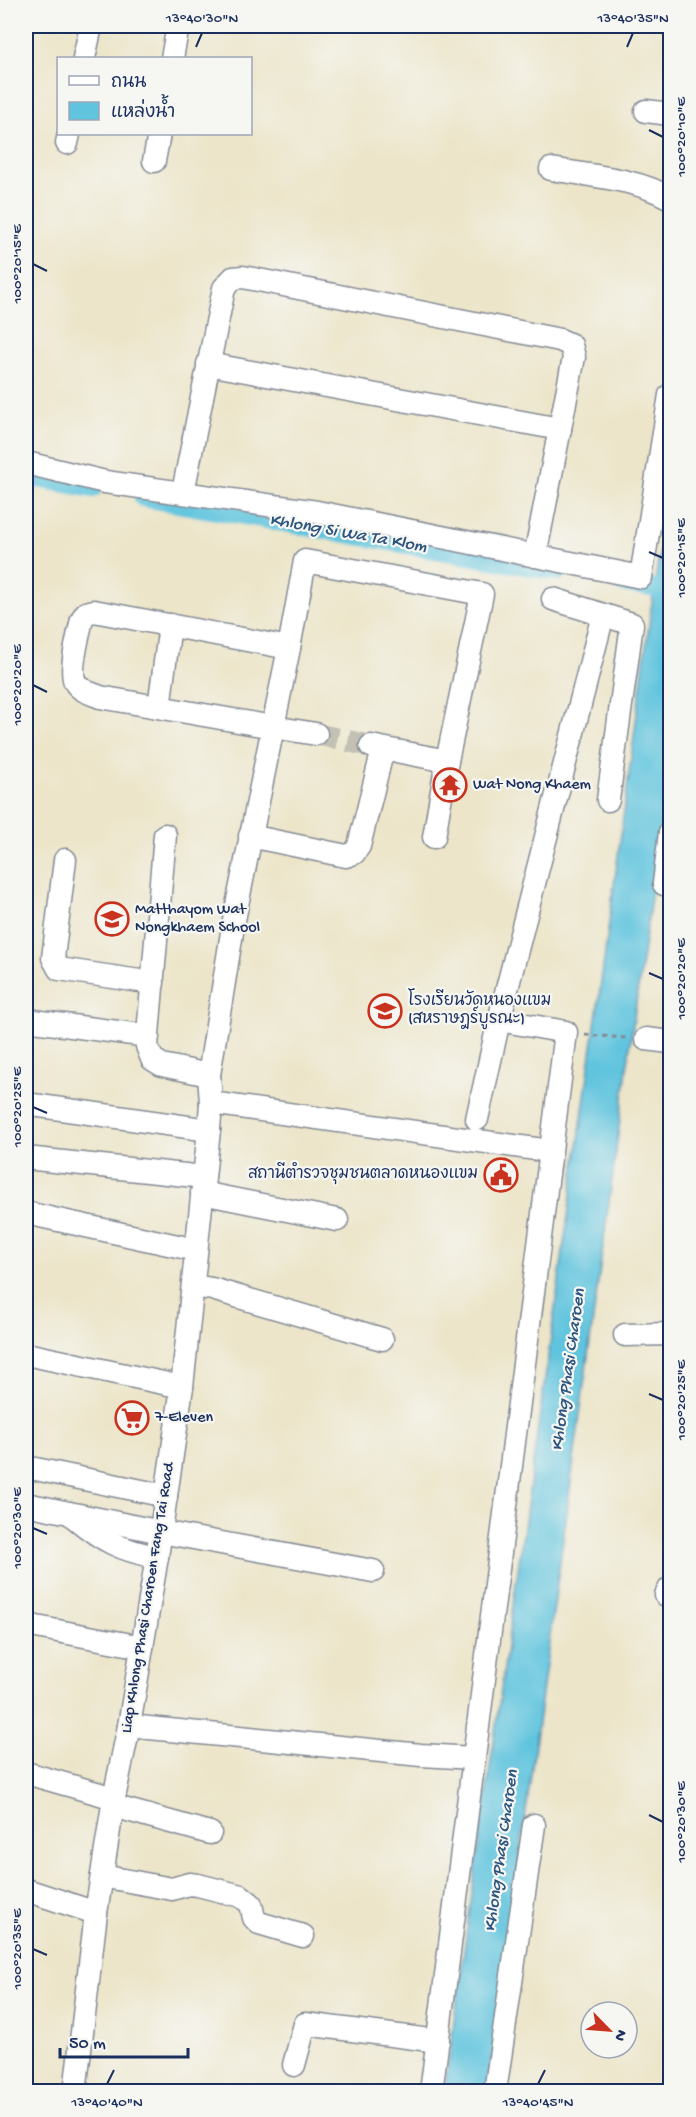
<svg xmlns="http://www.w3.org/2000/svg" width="696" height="2117" font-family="'Gochi Hand','Playpen Sans Thai',sans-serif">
	<rect width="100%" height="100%" fill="#f6f6f2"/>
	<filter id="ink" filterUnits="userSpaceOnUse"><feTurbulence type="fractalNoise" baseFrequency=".0167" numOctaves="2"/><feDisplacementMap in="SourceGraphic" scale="12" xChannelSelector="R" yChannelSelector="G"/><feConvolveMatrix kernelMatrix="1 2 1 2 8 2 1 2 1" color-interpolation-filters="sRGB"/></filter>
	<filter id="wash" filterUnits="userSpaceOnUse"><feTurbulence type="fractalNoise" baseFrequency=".008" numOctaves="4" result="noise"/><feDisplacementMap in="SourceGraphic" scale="24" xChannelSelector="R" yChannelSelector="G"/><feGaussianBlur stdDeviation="1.35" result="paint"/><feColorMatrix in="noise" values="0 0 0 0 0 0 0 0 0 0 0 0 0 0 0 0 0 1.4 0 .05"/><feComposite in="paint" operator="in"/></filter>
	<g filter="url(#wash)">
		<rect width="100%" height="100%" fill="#ece5c9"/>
		<path fill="#60c4de" stroke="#3e7a9e" stroke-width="1.5" d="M670 480V765L636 1003 488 2091 444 2092 599 997 651 609Z"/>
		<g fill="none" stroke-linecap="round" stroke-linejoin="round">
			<g stroke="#60c4de" stroke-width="18">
				<path d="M26 477 93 489"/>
				<path d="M143 498 559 572"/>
				<path d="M622 583 670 591"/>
			</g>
		</g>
	</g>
	<g filter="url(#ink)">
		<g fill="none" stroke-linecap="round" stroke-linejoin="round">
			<path stroke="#c2c1b4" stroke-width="22" stroke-dasharray="22 11" stroke-linecap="butt" d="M316 734 371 746"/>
			<g stroke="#848a94" stroke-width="25">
				<g id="minor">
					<path d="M84 58 91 26"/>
					<path d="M172 58 178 26"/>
					<path d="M646 111 670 114"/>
					<path d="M67 143 69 134"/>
					<path d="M154 161 159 134"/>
					<path d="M551 169C590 176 635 178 670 198"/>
					<path d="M208 364 560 429"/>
					<path d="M26 463 105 482 317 512 641 577 670 395"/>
					<path d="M183 492 224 288 233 278 243 277 560 340 571 345 574 357 535 556"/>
					<path d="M553 599 632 624 608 800"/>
					<path d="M94 611 289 648 273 727 100 697C91 693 80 691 75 682 69 670 79 633 82 619L86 613Z"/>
					<path d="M289 648 305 561 482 594 447 761 371 746"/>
					<path d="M159 707 170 625"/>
					<path d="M165 835 147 1046 152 1059 162 1065 209 1075"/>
					<path d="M250 836 346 856 354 853 359 846 383 749"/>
					<path d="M434 837 447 761"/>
					<path d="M65 860 53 958 59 969 153 983"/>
					<path d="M664 884 670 832"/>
					<path d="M26 1020 148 1036"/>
					<path d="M646 1039 670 1042"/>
					<path d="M211 1103 550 1151"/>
					<path d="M26 1104 209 1130"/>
					<path d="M477 1119 499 1020"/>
					<path d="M26 1158 204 1177"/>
					<path d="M202 1193 337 1220"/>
					<path d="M26 1213 196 1250"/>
					<path d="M193 1286 212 1289 382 1339"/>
					<path d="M625 1335 670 1334"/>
					<path d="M26 1354 182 1387"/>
					<path d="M26 1467 166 1496"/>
					<path d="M26 1504 161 1532 373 1571"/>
					<path d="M74 1517C103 1541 120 1550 157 1557"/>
					<path d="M666 1595 670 1588"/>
					<path d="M26 1625 142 1647"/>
					<path d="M129 1726 421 1755 474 1758 566 1032 499 1020 603 615"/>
					<path d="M26 1773 114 1798"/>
					<path d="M113 1806 210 1833"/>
					<path d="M102 1876 172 1889 189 1884 198 1885 241 1896 251 1904 254 1918 259 1923 303 1936"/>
					<path d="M26 1890 96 1913"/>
					<path d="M294 2065 305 2024 438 2041"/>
					<path d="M75 2092 96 1913 114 1798 129 1726 157 1557 182 1387 209 1130 211 1103 209 1075 234 920 273 727 316 734"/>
					<path d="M431 2092 474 1758"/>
					<path d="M495 2092 534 1825"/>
				</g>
			</g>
			<path stroke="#848a94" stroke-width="3" stroke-dasharray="4.5 4.5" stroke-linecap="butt" d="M585 1035 627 1038"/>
			<use href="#minor" stroke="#fff" stroke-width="22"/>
		</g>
	</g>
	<path fill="none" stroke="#1b2f5e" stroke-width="2" d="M196 47 202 33M627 47 633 33M649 130 663 137M33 264 47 271M649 552 663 558M33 685 47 692M649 973 663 979M33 1107 47 1113M649 1394 663 1400M33 1528 47 1534M649 1815 663 1822M33 1949 47 1955M107 2084 114 2070M538 2084 545 2070"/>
	<defs>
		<g id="temple-ring" transform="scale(1.725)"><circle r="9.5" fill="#f6f6f2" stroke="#c8321e" stroke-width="1.5"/><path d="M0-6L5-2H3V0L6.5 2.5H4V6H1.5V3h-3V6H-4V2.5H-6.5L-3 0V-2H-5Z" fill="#c8321e"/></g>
		<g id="school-ring" transform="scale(1.725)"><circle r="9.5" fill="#f6f6f2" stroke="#c8321e" stroke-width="1.5"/><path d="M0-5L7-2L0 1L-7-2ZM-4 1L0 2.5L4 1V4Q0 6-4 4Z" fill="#c8321e"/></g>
		<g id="civic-ring" transform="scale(1.725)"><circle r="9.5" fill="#f6f6f2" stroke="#c8321e" stroke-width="1.5"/><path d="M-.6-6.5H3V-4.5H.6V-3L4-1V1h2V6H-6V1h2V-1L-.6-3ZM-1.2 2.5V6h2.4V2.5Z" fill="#c8321e"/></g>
		<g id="supermarket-ring" transform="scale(1.725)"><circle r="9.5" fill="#f6f6f2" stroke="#c8321e" stroke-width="1.5"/><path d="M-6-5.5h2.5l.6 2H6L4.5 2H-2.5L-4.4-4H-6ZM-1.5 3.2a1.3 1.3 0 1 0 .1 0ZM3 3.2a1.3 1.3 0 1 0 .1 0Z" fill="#c8321e"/></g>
	</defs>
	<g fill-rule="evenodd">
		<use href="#temple-ring" x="450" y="785"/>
		<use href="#school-ring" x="112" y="919"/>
		<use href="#school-ring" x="385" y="1011"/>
		<use href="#civic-ring" x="501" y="1175"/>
		<use href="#supermarket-ring" x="132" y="1418"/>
	</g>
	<g text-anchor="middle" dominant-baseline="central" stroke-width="4.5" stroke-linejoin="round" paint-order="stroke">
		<g font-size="16" fill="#1b2f5e" stroke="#f6f6f2" text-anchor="start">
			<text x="473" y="785">Wat Nong Khaem</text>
			<text x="135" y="910">Matthayom Wat<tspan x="135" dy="18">Nongkhaem School</tspan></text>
			<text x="408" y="1002">โรงเรียนวัดหนองแขม<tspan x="408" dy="18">(สหราษฎร์บูรณะ)</tspan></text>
			<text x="478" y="1175" text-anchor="end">สถานีตำรวจชุมชนตลาดหนองแขม</text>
			<text x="155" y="1418">7-Eleven</text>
		</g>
		<g font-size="16" fill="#1b2f5e" stroke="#f6f6f2">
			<text transform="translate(149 1598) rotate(-81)">Liap Khlong Phasi Charoen Fang Tai Road</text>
		</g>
		<g font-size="18" font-style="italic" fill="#2c547e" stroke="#f6f6f2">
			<text transform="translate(348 534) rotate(10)">Khlong Si Wa Ta Klom</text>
			<text transform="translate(569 1370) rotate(-82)">Khlong Phasi Charoen</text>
			<text transform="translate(502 1851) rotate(-82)">Khlong Phasi Charoen</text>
		</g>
	</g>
	<rect width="696" height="2117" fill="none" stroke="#f6f6f2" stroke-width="66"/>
	<rect x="57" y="57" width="195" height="78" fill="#f6f6f2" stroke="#9ea6b7" stroke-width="1.5"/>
	<rect x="69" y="76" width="30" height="9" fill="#ffffff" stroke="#9ea6b7" stroke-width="1.5"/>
	<text x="111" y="87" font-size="18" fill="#1b2f5e">ถนน</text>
	<rect x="69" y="102" width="30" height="18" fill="#60c4de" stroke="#9ea6b7" stroke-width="1.5"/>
	<text x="111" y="117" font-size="18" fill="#1b2f5e">แหล่งน้ำ</text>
	<g transform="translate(609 2030) rotate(115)"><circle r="28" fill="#f6f6f2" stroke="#9ea6b7" stroke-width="1.5"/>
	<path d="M0-4.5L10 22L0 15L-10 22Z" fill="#c8321e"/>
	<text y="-9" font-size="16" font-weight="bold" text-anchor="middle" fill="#1b2f5e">N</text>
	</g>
	<path d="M60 2048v9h128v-9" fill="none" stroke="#1b2f5e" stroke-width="3"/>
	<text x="69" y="2048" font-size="18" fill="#1b2f5e" stroke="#f6f6f2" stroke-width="4.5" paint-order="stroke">50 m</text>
	<rect x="33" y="33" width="630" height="2051" fill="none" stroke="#1b2f5e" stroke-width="2"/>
	<g font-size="15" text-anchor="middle" fill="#1b2f5e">
		<text x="202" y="22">13°40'30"N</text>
		<text x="633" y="22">13°40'35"N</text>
		<text transform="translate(680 137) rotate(-90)" y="5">100°20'10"E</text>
		<text transform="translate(16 264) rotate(-90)" y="5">100°20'15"E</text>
		<text transform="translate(680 558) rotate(-90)" y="5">100°20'15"E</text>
		<text transform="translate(16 685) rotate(-90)" y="5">100°20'20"E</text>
		<text transform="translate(680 979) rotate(-90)" y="5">100°20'20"E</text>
		<text transform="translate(16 1107) rotate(-90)" y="5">100°20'25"E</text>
		<text transform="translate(680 1400) rotate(-90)" y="5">100°20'25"E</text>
		<text transform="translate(16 1528) rotate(-90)" y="5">100°20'30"E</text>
		<text transform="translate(680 1822) rotate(-90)" y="5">100°20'30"E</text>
		<text transform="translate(16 1949) rotate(-90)" y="5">100°20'35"E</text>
		<text x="107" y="2106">13°40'40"N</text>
		<text x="538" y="2106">13°40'45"N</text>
	</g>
</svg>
